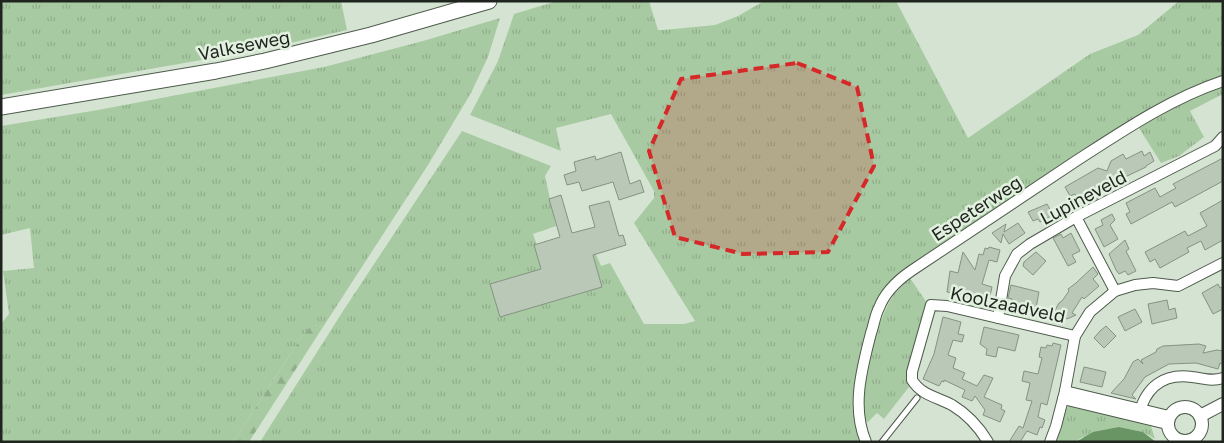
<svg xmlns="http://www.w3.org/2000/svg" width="1224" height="443" font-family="'Golos Text',sans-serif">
	<defs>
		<pattern id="grass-tufts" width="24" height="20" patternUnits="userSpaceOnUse" patternTransform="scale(1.25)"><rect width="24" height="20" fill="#a8caa2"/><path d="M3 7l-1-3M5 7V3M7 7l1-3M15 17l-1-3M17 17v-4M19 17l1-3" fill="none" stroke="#90ad8b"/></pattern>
		<pattern id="forest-firs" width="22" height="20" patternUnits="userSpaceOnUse" patternTransform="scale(1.25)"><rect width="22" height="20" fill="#a8caa2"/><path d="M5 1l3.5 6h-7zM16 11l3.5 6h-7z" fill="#90ad8b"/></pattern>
	</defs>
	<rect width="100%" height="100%" fill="#d5e4d2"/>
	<g fill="url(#grass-tufts)">
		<path d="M1 1H341L347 30 264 49 1 95Z"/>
		<path d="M557 1H649L658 30H663L715 25 738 16 764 1H896L968 138 1090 54 1138 35 1179 1H1223V76L1202 83 1154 106 942 247 895 280 861 365 862 442H260L343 311 462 131 551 166 545 176 556 226 533 234 545 268 595 252 601 266 610 263 644 324H684L695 321 634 223 654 198V191L611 114 556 128 561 151 470 115 498 61 514 14Z"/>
		<path d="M500 18 488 57 471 93 428 165 323 327 313 325 302 336 233 442H1V324L9 314 3 271 34 268 30 228 1 235V126L98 110 324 67 423 41Z"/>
		<path d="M1223 86V94L1190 111 1204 137 1179 156 1161 163 1139 128 1164 112Z"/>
		<path d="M910 278 927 303 909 387 884 419 877 413 868 422 865 421C859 390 874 329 890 301 895 292 903 285 910 278Z"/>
		<path d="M1069 406H1076L1151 426 1155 439 1143 432 1119 427 1081 438 1076 442H1056L1064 411Z"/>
	</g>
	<path fill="url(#forest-firs)" d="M313 325 323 327 249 442H233L302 336 310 327Z"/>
	<path fill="#699463" d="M1119 427 1143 432 1156 442H1076L1093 432Z"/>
	<g fill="#bac8b7" stroke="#859382">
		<path d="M1142 151 1144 156 1150 152 1154 161 1146 166V167L1123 178V179L1097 193 1099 198 1096 199 1085 193 1084 205 1082 206 1075 194 1070 196 1065 187 1098 168 1107 171 1111 161 1123 154 1126 159Z"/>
		<path d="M621 152 630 184 640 180 644 192 619 200 613 182 582 191 579 182 567 185 564 175 576 171 574 162 595 156 596 160Z"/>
		<path d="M1223 158V181L1175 207 1172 202 1131 224 1126 214 1130 212 1126 203 1155 188 1160 197 1176 188 1173 184Z"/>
		<path d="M561 195 572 233 595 227 589 206 609 201 619 236 623 235 626 245 593 255 602 287 500 317 490 284 541 269 534 245 560 237 549 199Z"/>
		<path d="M1223 200V240L1205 250 1201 241 1187 248 1189 252 1160 268 1155 259 1150 262 1145 252 1185 231 1188 236 1207 226 1200 213Z"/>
		<path d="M1047 204 1053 215 1040 222 1038 219 1033 221 1028 212Z"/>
		<path d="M1112 214 1115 220 1110 225 1118 239 1104 247 1095 229 1103 225 1101 220Z"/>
		<path d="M1018 223 1025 233 1009 244 1003 234 1001 243 992 233 1006 224 1004 232Z"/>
		<path d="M1071 233 1080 251 1072 255 1076 262 1068 266 1053 238 1061 234 1063 238Z"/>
		<path d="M1125 240 1129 249 1126 251 1136 271 1128 275 1125 271 1119 274 1116 270 1109 254Z"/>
		<path d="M989 247 1000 250 997 262 989 260 982 284 992 287 990 296H986L985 300 947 292 950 271 958 273 963 252 975 270 979 254 983 255 985 248 988 249Z"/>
		<path d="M1036 252 1046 261 1033 275 1023 266 1024 262Z"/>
		<path d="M1093 267 1098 274 1093 279 1099 286 1084 299 1082 297 1072 313 1076 315 1067 319 1064 317 1063 325 1049 321 1059 303 1062 301 1069 291 1068 289 1076 283Z"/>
		<path d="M1218 284 1220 288 1223 287V309L1213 314 1202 293Z"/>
		<path d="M1011 285 1039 292 1036 308 1029 307 1028 311 1011 307 1012 299 1008 298Z"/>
		<path d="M1167 300 1169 310 1175 308 1177 318 1152 324 1148 304Z"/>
		<path d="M1135 309 1142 322 1125 331 1118 317Z"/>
		<path d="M943 317 961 322 958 334 964 335 962 342 953 340 948 355 956 358 953 368 965 373 962 379 977 386 984 375 993 378 984 397 1002 405 1001 409 1005 411 1000 422 983 415 985 410 975 396 972 401 962 397 965 390 944 380V382L942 381 939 386 923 379 934 354Z"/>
		<path d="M1106 326 1116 336 1104 348 1094 338 1100 331Z"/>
		<path d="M984 327 1019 335 1015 351 998 347 996 357 986 355 987 349 980 344Z"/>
		<path d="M1053 343 1061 345 1047 405 1041 403 1038 417 1045 420 1042 428 1040 427 1037 435 1027 431 1020 442H1009L1019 426 1023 428 1032 401 1026 400 1030 383 1022 381 1024 371 1038 374 1042 358 1039 357 1041 347 1046 348 1047 345 1052 346Z"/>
		<path d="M1199 344 1206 346 1203 353 1217 350 1223 351V364L1220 363 1218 369 1196 363 1169 364 1145 377 1132 395 1136 399 1111 393 1124 379 1133 362 1138 359 1143 364 1141 360 1156 352 1157 349 1163 346Z"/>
		<path d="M1084 367 1106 372 1102 387 1080 382Z"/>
	</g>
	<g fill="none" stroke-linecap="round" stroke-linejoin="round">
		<g stroke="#4e5b4c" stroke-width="7">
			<path id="service" d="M882 442 917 398"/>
		</g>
		<g stroke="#4e5b4c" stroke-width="12">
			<g id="minor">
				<path d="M1076 217 1115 291"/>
				<path d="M998 318 1005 276 1017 254 1030 244 1076 217 1215 146 1223 137"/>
				<path d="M1065 391 1169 416"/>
				<path d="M1063 399 1167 424"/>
				<path d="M1139 414C1146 387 1164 373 1192 377 1203 378 1211 382 1223 378"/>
				<path d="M866 442C851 407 862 368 871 333 874 325 875 315 879 308 885 292 898 280 911 271 965 235 1019 199 1073 163 1121 132 1169 99 1223 81"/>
				<path d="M988 442C979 427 967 414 952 405 937 397 921 395 912 380V372L931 305 947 306 1075 336"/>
				<path d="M1050 442 1056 426 1065 391 1075 336 1090 312 1115 291 1135 285 1153 283 1178 286 1223 263"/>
			</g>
		</g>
		<g stroke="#4e5b4c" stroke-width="14">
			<g id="tertiary">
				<circle cx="1185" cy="424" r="17"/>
				<path d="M1200 416 1223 404"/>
			</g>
		</g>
		<g stroke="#4e5b4c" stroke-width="17">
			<path id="secondary" d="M1 107 216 71 265 61 371 35 489 1"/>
		</g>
		<use href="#service" stroke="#fff" stroke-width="5"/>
		<use href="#minor" stroke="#fff" stroke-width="10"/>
		<use href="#tertiary" stroke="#fff" stroke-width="12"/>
		<use href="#secondary" stroke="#fff" stroke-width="15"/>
	</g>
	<path fill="#d62828" fill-opacity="0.2" stroke="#d62828" stroke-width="4" stroke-dasharray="10 6" stroke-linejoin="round" d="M797 63 857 87 874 166 828 252 743 254 675 237 649 151 681 79Z"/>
	<g text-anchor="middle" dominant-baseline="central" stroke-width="5" stroke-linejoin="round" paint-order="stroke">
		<g font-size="18" fill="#1f241e" stroke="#e2f1df">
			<text transform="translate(244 45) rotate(-11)">Valkseweg</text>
			<text transform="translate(1083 197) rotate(-28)">Lupineveld</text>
			<text transform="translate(976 208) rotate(-33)">Espeterweg</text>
			<text transform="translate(1008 304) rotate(12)">Koolzaadveld</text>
		</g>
	</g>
	<rect width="1224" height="443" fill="none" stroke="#1f241e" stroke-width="5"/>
</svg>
